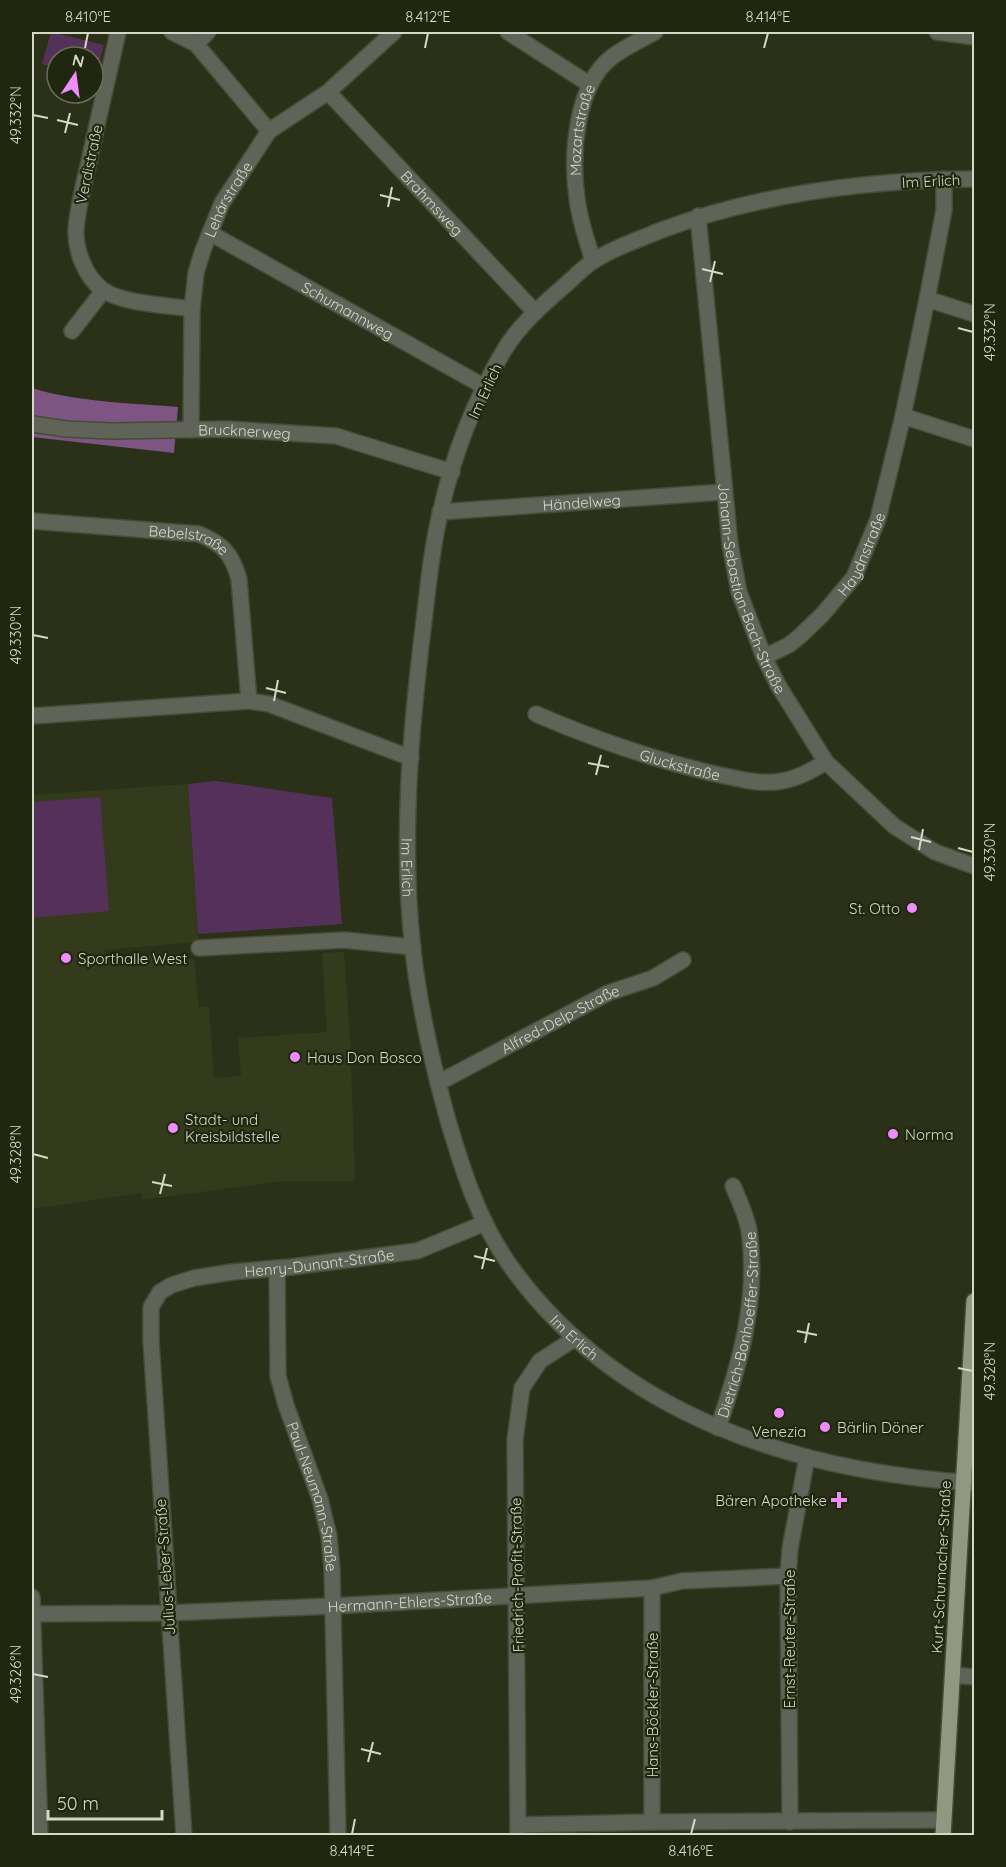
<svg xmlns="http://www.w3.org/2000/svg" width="1006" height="1867" font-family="Quicksand,sans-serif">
	<rect width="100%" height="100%" fill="#2b3119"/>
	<path fill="#333b1c" d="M188 784 198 942 104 950 110 959 169 955 170 961 194 959 199 1007H209L214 1078 241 1076 238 1038 327 1032 322 953 344 952 350 1036 355 1181H283L142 1200 141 1193 32 1209V795Z"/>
	<g fill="#55315a">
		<path d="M51 32 104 45 95 78H93V57H57V68L42 64Z"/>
		<path d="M216 781 332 798 342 924 198 934 188 784Z"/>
		<path d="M100 797 109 911 32 918V802Z"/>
	</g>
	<path fill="#7d5482" d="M32 388C76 402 131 403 178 407L174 453 32 437Z"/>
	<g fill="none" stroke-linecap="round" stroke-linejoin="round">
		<g stroke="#464c35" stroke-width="18">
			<g id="minor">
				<path d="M118 32C109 73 99 115 90 157 85 180 78 205 76 229 75 250 85 277 103 290 123 304 167 305 192 309"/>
				<path d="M172 32 196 44 269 131"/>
				<path d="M508 32 589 84"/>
				<path d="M937 32 974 37"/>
				<path d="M196 44 208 32"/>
				<path id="s1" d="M328 92 535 312"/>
				<path id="s2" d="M974 179C867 180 760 193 659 231 638 240 615 247 595 260 587 265 579 272 572 279 547 301 520 323 503 352 475 400 453 456 441 510 431 549 428 590 423 629 410 735 401 844 413 950 419 1006 432 1062 447 1117 462 1168 478 1220 509 1264 616 1415 797 1472 974 1483"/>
				<path id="s3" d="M698 216 730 544 739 592 764 657 778 685 826 762 894 826 935 852 974 866"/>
				<path id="s4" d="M210 233 485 387"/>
				<path id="s5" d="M593 261C587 240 579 219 577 198 571 157 575 85 612 57 625 47 641 40 655 32"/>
				<path d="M927 299 974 314"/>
				<path d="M72 331 103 291"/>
				<path d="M903 416 974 439"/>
				<path id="s6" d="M32 424 66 429 111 431 227 429 336 436 452 472"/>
				<path id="s7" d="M191 430 192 309 196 273 203 250 222 203 269 131 328 92 394 32"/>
				<path id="s8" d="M440 512 723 492"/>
				<path id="s9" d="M32 521 199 534C223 544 232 554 239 579L249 701"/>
				<path id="s10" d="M764 657 789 645 800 636 822 615 854 577 878 519 903 416 927 299 944 210V179"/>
				<path id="s11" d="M536 714C596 740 648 758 711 773 732 777 754 784 775 782 795 780 809 772 826 762"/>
				<path d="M32 716 249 701 269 704 411 758"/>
				<path d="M199 948 344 940 413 947"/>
				<path id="s12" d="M438 1083 608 993 653 978 683 960"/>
				<path id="s13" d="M277 1268 278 1376 286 1405 320 1499 329 1536 332 1568 338 1836"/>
				<path id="s14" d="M718 1428C740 1363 759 1299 749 1230 746 1215 739 1200 733 1186"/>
				<path d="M652 1588V1822"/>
				<path d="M32 1597 40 1836"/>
				<path id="s15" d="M32 1614 168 1613 333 1606 652 1588 682 1581 788 1576"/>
				<path d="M953 1675 974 1677"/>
				<path d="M790 1822 788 1576 790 1549 807 1457"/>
				<path d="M519 1825 652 1822 944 1820"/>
				<path id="s16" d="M184 1836 151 1341V1307L160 1292 172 1285 194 1278 232 1272 291 1267 417 1251 485 1223"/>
				<path d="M518 1836 515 1440 522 1388 540 1361 574 1339"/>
			</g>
		</g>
		<g stroke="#464c35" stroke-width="18">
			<path id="major" d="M943 1836 974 1301"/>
		</g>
		<use href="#minor" stroke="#606358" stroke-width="15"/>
		<use href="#major" stroke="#919881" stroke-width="15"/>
	</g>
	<path fill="none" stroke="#d3d8c9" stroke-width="2" d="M85 48 88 33M425 48 428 33M764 48 768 33M33 115 48 118M57 120 78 125M65 133 70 113M380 195 400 200M388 207 392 187M702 269 723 274M710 282 715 261M958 328 973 332M33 635 48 638M266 688 286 693M274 701 278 680M588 763 609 767M596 775 601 755M911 837 931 842M958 848 973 852M919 850 923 829M33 1154 48 1158M152 1182 172 1186M160 1194 165 1174M474 1256 495 1261M482 1269 487 1248M797 1331 817 1335M805 1343 809 1323M958 1368 973 1371M33 1674 48 1677M361 1749 381 1754M368 1762 373 1742M352 1834 355 1819M691 1834 695 1819"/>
	<g fill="#ed8cfa" stroke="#21270f" stroke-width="2">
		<circle cx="912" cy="908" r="6"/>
		<circle cx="66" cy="958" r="6"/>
		<circle cx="295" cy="1057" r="6"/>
		<circle cx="173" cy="1128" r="6"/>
		<circle cx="893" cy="1134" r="6"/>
		<circle cx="779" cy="1413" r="6"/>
		<circle cx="825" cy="1427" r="6"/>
		<path d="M836 1491h6v6h6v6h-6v6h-6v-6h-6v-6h6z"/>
	</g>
	<g text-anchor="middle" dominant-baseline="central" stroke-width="4.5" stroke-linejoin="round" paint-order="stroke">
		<g font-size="15" fill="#d3d8c9" stroke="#21270f">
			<text stroke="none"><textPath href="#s5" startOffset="134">Mozartstraße</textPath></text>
			<text transform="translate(89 164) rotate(-78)">Verdistraße</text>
			<text transform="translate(931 181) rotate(-3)">Im Erlich</text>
			<text stroke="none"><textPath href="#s7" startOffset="238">Lehárstraße</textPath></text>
			<text stroke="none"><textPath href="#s1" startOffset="152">Brahmsweg</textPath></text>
			<text stroke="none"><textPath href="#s4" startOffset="158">Schumannweg</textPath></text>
			<text transform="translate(485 391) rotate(-65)">Im Erlich</text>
			<text stroke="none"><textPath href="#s6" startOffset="213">Brucknerweg</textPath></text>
			<text stroke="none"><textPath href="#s8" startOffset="142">Händelweg</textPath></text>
			<text stroke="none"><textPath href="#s9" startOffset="159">Bebelstraße</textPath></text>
			<text stroke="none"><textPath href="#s10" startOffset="146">Haydnstraße</textPath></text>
			<text stroke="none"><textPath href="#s3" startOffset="378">Johann-Sebastian-Bach-Straße</textPath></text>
			<text stroke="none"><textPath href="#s11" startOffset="153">Gluckstraße</textPath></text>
			<text stroke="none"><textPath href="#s2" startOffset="1052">Im Erlich</textPath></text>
			<text stroke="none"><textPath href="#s12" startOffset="138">Alfred-Delp-Straße</textPath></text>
			<text stroke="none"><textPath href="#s16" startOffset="711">Henry-Dunant-Straße</textPath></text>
			<text stroke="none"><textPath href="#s14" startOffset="106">Dietrich-Bonhoeffer-Straße</textPath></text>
			<text stroke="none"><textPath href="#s2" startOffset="1564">Im Erlich</textPath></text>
			<text stroke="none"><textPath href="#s13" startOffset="234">Paul-Neumann-Straße</textPath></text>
			<text transform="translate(165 1567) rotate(-94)">Julius-Leber-Straße</text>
			<text transform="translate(941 1567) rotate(-87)">Kurt-Schumacher-Straße</text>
			<text transform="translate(517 1575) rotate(-91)">Friedrich-Profit-Straße</text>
			<text stroke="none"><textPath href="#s15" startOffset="378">Hermann-Ehlers-Straße</textPath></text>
			<text transform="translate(789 1639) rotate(-90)">Ernst-Reuter-Straße</text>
			<text transform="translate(652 1705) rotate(-90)">Hans-Böckler-Straße</text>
		</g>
		<g font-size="15" fill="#d3d8c9" stroke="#21270f" text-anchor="start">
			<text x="900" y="908" text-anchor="end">St. Otto</text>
			<text x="78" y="958">Sporthalle West</text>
			<text x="307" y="1057">Haus Don Bosco</text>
			<text x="185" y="1119">Stadt- und<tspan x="185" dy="17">Kreisbildstelle</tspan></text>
			<text x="905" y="1134">Norma</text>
			<text x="837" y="1427">Bärlin Döner</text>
			<text x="779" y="1431" text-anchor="middle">Venezia</text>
			<text x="827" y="1500" text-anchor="end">Bären Apotheke</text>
		</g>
	</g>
	<rect width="1006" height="1867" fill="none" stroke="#21270f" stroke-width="66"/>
	<g transform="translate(75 75) rotate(13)"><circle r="28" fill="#21270f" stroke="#686e59" stroke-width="1.5"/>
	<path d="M0-4.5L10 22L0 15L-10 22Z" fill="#ed8cfa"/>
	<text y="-9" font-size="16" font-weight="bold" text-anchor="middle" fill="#d3d8c9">N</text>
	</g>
	<path d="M48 1810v9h114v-9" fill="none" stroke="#d3d8c9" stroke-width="3"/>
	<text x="57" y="1810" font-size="18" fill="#d3d8c9" stroke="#21270f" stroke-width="4.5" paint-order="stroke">50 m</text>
	<rect x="33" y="33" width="940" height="1801" fill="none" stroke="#d3d8c9" stroke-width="2"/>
	<g font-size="15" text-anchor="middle" fill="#d3d8c9">
		<text x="88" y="22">8.410°E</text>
		<text x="428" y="22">8.412°E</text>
		<text x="768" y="22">8.414°E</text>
		<text transform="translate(16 115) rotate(-90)" y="5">49.332°N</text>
		<text transform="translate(990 332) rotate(-90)" y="5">49.332°N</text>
		<text transform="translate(16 635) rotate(-90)" y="5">49.330°N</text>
		<text transform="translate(990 852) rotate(-90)" y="5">49.330°N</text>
		<text transform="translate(16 1154) rotate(-90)" y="5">49.328°N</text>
		<text transform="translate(990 1371) rotate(-90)" y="5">49.328°N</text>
		<text transform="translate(16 1674) rotate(-90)" y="5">49.326°N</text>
		<text x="352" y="1856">8.414°E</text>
		<text x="691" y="1856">8.416°E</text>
	</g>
</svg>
